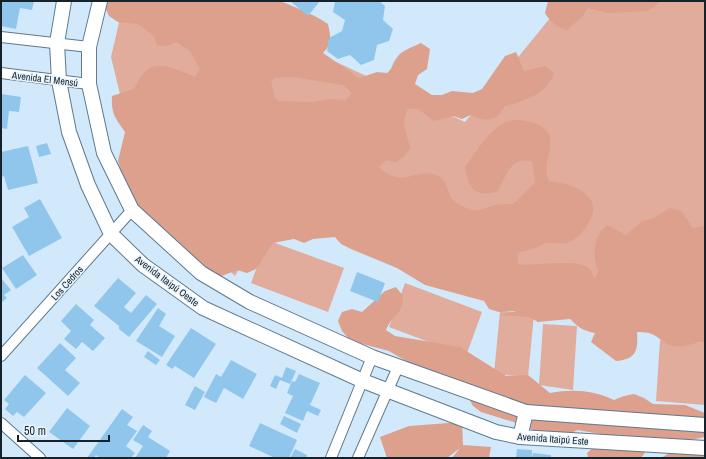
<svg xmlns="http://www.w3.org/2000/svg" width="706" height="459" font-family="'Archivo Narrow',sans-serif">
	<rect width="100%" height="100%" fill="#d2e9fb"/>
	<g fill="#e1ac9c">
		<path d="M124 1H205L465 122 564 1H705V324L271 214 235 276 143 190 111 57Z"/>
		<path d="M267 240 344 268 328 312 251 283Z"/>
		<path d="M405 283 482 312 466 356 389 327Z"/>
		<path d="M500 311 534 314 528 377 494 374Z"/>
		<path d="M543 324 577 326 573 390 539 385Z"/>
		<path d="M660 340 705 343V405L656 401Z"/>
	</g>
	<g fill="#dca08d" fill-rule="evenodd">
		<path d="M106 1H280C294 7 316 15 328 24 331 38 332 43 323 53L359 78 377 72 387 73C393 68 392 64 396 59 401 50 413 47 421 43L430 49 427 69 418 75 415 84 432 95H442L452 91 473 93 482 89 505 56 516 52 524 71 545 66 554 73C547 94 525 101 505 106 496 121 487 123 471 115L462 119 453 116 434 121 418 109 408 108C400 125 407 131 410 148L405 156 396 162 386 160 379 167C403 190 412 168 436 175 448 178 446 191 452 199 455 203 466 208 471 210 478 212 485 208 491 206 498 204 506 204 513 204L535 182 532 161C510 157 507 174 498 191 476 199 468 188 465 167 478 151 494 118 519 120 523 120 529 122 534 123 541 125 550 131 550 139 552 156 542 164 549 181 570 183 606 195 589 222 585 229 581 235 573 240 564 246 557 242 546 243 543 244 539 247 535 248 530 250 523 251 517 253L518 264C535 267 580 257 591 270 592 272 593 276 594 279L598 272C593 254 592 238 607 225L626 235 642 221 652 219 670 208 681 211 693 228 705 226V343C694 340 686 349 674 346 659 343 659 331 637 332 638 350 637 359 616 361L591 342 595 333C583 331 578 327 570 319L538 322 529 317 499 315 517 311 499 312 489 309 484 301 425 285 397 268 351 249 341 244 335 237 313 239 304 243 294 239 273 243 256 269 247 273 237 270 219 277 209 276 133 214 118 161 125 132C115 118 111 113 112 96L134 89C137 84 140 77 144 73 156 58 181 71 195 77L200 69 190 51 176 42 167 46 157 45 154 36 138 24 118 22 109 16 105 7ZM292 77 343 85 352 93 345 100 329 99 313 102 278 101 275 98 271 81 275 78Z"/>
		<path d="M548 1H660L656 6 647 11 607 13 588 8 582 17 567 30C557 27 551 23 545 13Z"/>
		<path d="M396 287 403 296C403 316 392 314 386 330L395 336 460 347 506 376 528 375 550 393C573 389 593 390 614 400L624 396 634 394 644 398 653 404 685 405 705 413V437L648 448 641 458H588L587 453 594 447 606 445 605 435 578 430 568 434 538 432 520 424 481 412 473 406 468 397 389 351 359 343 348 338 342 331 338 321 342 312 352 309 362 312 385 291Z"/>
		<path d="M462 422 463 445 491 447 489 458H452L460 448 447 458H387L380 437 409 426Z"/>
		<path d="M705 441V458H661L673 451Z"/>
	</g>
	<g fill="#91c6ec">
		<path d="M1 1H34L32 10 20 8 16 29 1 26Z"/>
		<path d="M290 1H320L308 16Z"/>
		<path d="M335 1H379L385 6 383 20 393 29 389 41 377 45 374 60 361 65 350 55 338 59 327 51 329 38 342 31 345 20 333 12Z"/>
		<path d="M1 94 21 97 19 112 9 111 7 129 1 128Z"/>
		<path d="M47 143 51 154 39 157 36 146Z"/>
		<path d="M28 146 38 183 8 190 4 176 1 177V152Z"/>
		<path d="M40 199 62 238 29 256 12 227 29 217 24 208Z"/>
		<path d="M23 255 37 275 16 289 2 268Z"/>
		<path d="M357 272 385 283 378 302 350 291Z"/>
		<path d="M1 278 11 290 4 295 7 298 1 303Z"/>
		<path d="M118 278 136 293 124 307 131 313 146 295 157 304 129 337 119 329V326L94 306Z"/>
		<path d="M76 304 94 320 90 325 105 338 93 351 82 342 76 349 64 339 71 331 61 321Z"/>
		<path d="M158 308 166 314 159 326 175 336 162 357 136 341Z"/>
		<path d="M191 328 216 344 194 378 175 366 172 369 166 365Z"/>
		<path d="M60 343 76 358 65 370 80 383 68 396 37 368Z"/>
		<path d="M148 351 160 360 156 365 144 357Z"/>
		<path d="M231 360 257 374 243 399 224 388 216 403 204 397 216 374 221 377Z"/>
		<path d="M286 367 296 371 290 384 280 380 276 389 270 386 275 375 282 378Z"/>
		<path d="M299 374 320 383 310 405 321 410 318 416 307 411 303 421 285 413 293 396 287 393 292 381 295 382Z"/>
		<path d="M25 375 46 393 24 417 17 412 13 416 5 409 9 404 4 400Z"/>
		<path d="M195 386 205 392 195 410 185 405Z"/>
		<path d="M67 408 90 426 73 449 49 432Z"/>
		<path d="M122 409 133 417 127 425 137 431 126 446 135 453 131 458H100L96 455 94 458H87Z"/>
		<path d="M284 416 301 424 297 433 280 424Z"/>
		<path d="M260 423 297 440 289 458H275L249 446Z"/>
		<path d="M143 425 152 431 148 437 170 451 166 458H135L143 446 133 440Z"/>
		<path d="M295 449 307 455 306 458H290Z"/>
		<path d="M517 449 532 450V458H516Z"/>
		<path d="M533 453 551 455V458H532Z"/>
	</g>
	<g fill="none" stroke-linecap="round" stroke-linejoin="round">
		<g stroke="#5f798d" stroke-width="12">
			<g id="street">
				<path d="M1 37 89 47"/>
				<path d="M1 73 89 84"/>
				<path d="M1 356 132 210"/>
				<path d="M1 423 40 458"/>
				<path d="M331 458 372 357"/>
				<path d="M358 458 398 367"/>
			</g>
		</g>
		<g stroke="#5f798d" stroke-width="16">
			<g id="secondary">
				<path d="M64 1 57 43 59 81 69 132 88 185 111 234 143 265 203 308 363 381 496 432 520 437 705 448"/>
				<path d="M100 1 89 47V84L104 153 132 210 201 273 250 302 372 357 526 412 705 425"/>
				<path d="M520 437 526 412"/>
			</g>
		</g>
		<use href="#street" stroke="#fff" stroke-width="10"/>
		<use href="#secondary" stroke="#fff" stroke-width="14"/>
	</g>
	<g text-anchor="middle" dominant-baseline="central" stroke-width="3" stroke-linejoin="round" paint-order="stroke">
		<g font-size="10" fill="#162129" stroke="#e9f5fe">
			<text transform="translate(45 79) rotate(7)">Avenida El Mensú</text>
			<text transform="translate(167 281) rotate(37)">Avenida Itaipú Oeste</text>
			<text transform="translate(67 283) rotate(-48)">Los Cedros</text>
			<text transform="translate(553 439) rotate(4)">Avenida Itaipú Este</text>
		</g>
	</g>
	<rect width="706" height="459" fill="none" stroke="#162129" stroke-width="4"/>
	<path d="M18 435v6h91v-6" fill="none" stroke="#162129" stroke-width="2"/>
	<text x="24" y="435" font-size="12" fill="#162129" stroke="#e9f5fe" stroke-width="3" paint-order="stroke">50 m</text>
</svg>
